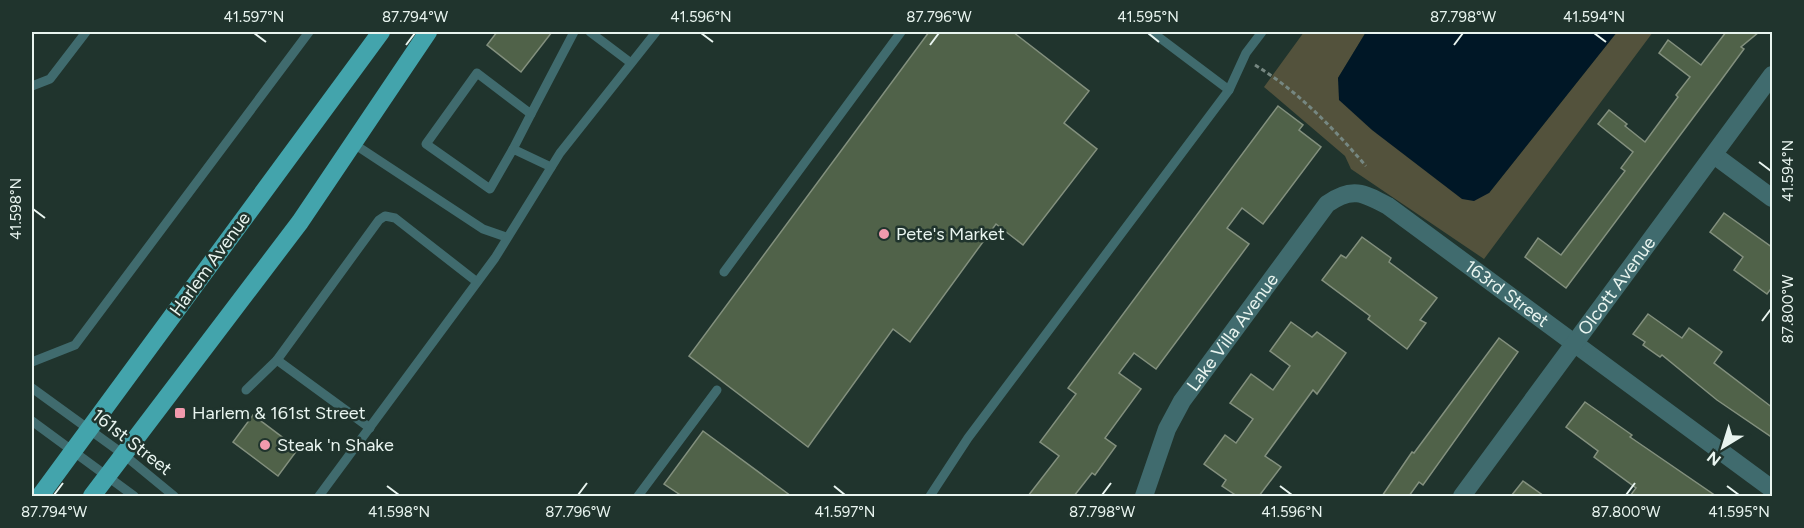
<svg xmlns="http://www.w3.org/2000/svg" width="1804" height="528" font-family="Figtree,sans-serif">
	<rect width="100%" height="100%" fill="#20342d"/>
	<path fill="#53523c" d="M1304 32H1366L1338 78 1489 193 1617 32H1653L1484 259 1351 169 1345 156 1264 87Z"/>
	<path fill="#001726" d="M1366 32H1617L1489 193 1474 201 1462 199 1372 130 1339 100 1338 78Z"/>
	<g fill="#506249" stroke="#83907e" stroke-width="1.5">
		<path d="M497 32H552L521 72 487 45Z"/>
		<path d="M929 32H1013L1089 91 1064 123 1097 149 1023 245 996 224 910 342 893 329 808 447 689 356Z"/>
		<path d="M1726 32H1759L1741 47 1744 49 1719 83 1566 288 1525 257 1538 238 1561 255 1625 171 1621 168 1633 152 1598 124 1609 110 1627 124 1625 126 1645 142 1678 97 1676 95 1690 77 1659 53 1668 40 1701 65Z"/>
		<path d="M1278 106 1303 125 1299 130 1321 147 1263 224 1242 208 1227 228 1249 244 1156 369 1134 353 1119 373 1141 389 1105 438 1116 446 1095 475 1092 473 1074 496H1028L1059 456 1040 442 1076 394 1068 388Z"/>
		<path d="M1724 213 1773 248V286L1767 294 1734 270 1743 257 1710 232Z"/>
		<path d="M1362 237 1391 258 1389 262 1437 298 1420 320 1426 323 1407 349 1368 319 1370 316 1322 280 1341 255 1346 258Z"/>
		<path d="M1648 314 1682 338 1689 328 1722 352 1714 363 1773 408V438L1717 400 1662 355 1660 357 1643 345 1645 342 1633 334Z"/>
		<path d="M1291 322 1312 337 1317 332 1346 353 1317 394 1313 390 1265 456 1281 467 1259 496H1237L1222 486 1226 480 1204 464 1225 435 1236 443 1253 419 1230 403 1251 374 1273 390 1290 366 1270 351Z"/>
		<path d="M1499 338 1518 352 1423 485 1419 482 1409 496H1382L1412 452 1414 453Z"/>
		<path d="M1585 402 1632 435 1630 437 1716 496H1630L1636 488 1594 457 1598 451 1566 427Z"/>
		<path d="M253 415 298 449 278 476 233 442Z"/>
		<path d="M703 431 791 496H682L664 484Z"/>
		<path d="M1523 481 1544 496H1511Z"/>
	</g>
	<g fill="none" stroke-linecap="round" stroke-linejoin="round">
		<path stroke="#768781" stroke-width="3" stroke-dasharray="4.5 3" stroke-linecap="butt" d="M1255 65C1299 92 1332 127 1366 166"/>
		<g stroke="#406b6e" stroke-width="9">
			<path d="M590 32 631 63"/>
			<path d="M1152 32 1229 90"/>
			<path d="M32 86 50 79 86 32"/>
			<path d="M354 144 483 229 506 237"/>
			<path d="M513 149 531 114"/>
			<path d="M551 167 513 149 490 189 426 144 477 73 531 114 574 32"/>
			<path d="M724 272 901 32"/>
			<path d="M32 362 75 345 309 32"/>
			<path d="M32 388 123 454 174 496"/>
			<path d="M246 390 277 360"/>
			<path d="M32 421 134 496"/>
			<path d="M370 428 277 360 379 220 385 216 395 218 477 282"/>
			<path d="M319 496 495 258 560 153 656 32"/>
			<path d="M638 496 717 390"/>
			<path d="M930 496 968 438 1229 90 1246 53 1262 32"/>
		</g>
		<g stroke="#406b6e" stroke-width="18">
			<path d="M1714 155 1772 198"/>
			<path id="s1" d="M1144 496 1167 429 1182 401 1327 204C1352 186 1364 193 1388 206L1772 489"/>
			<path id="s2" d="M1462 496 1772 75"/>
		</g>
		<g stroke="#43a4ac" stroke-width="18">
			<path d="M40 496 381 32"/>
			<path d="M92 496 300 222 428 32"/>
		</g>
	</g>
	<path fill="none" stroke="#e8f4ef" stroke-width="2" d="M254 33 266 42M701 33 713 42M1148 33 1159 42M1594 33 1606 42M406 45 415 33M930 45 939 33M1454 45 1463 33M1759 162 1771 171M33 209 45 218M1762 321 1771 309M387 486 399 495M834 486 845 495M1280 486 1292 495M1727 486 1739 495M54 495 63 483M578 495 587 483M1102 495 1111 483M1626 495 1635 483"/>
	<g fill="#f29aad" stroke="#20342d" stroke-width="2">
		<circle cx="884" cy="234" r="6"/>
		<rect x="174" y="407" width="12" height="12" rx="3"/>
		<circle cx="265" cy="445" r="6"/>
	</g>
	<g text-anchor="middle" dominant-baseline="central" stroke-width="5" stroke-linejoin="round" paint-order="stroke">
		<g font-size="18" fill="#e8f4ef" stroke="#20342d" text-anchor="start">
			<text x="896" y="234">Pete's Market</text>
			<text x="192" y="413">Harlem &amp; 161st Street</text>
			<text x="277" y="445">Steak 'n Shake</text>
		</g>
		<g font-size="18" fill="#e8f4ef" stroke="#20342d">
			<text transform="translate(210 264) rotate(-54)">Harlem Avenue</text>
			<text stroke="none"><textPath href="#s2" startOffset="261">Olcott Avenue</textPath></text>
			<text stroke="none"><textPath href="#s1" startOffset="561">163rd Street</textPath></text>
			<text stroke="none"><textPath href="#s1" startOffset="188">Lake Villa Avenue</textPath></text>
			<text transform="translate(132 442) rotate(38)">161st Street</text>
		</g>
	</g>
	<rect width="1804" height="528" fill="none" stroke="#20342d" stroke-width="66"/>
	<g transform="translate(1723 447) rotate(218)" stroke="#20342d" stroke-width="4.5" paint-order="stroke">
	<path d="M0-4.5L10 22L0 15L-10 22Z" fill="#e8f4ef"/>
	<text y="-9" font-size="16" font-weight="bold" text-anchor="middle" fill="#e8f4ef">N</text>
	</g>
	<rect x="33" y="33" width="1738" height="462" fill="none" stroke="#e8f4ef" stroke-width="2"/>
	<g font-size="15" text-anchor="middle" fill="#e8f4ef">
		<text x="254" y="22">41.597°N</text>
		<text x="415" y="22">87.794°W</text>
		<text x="701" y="22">41.596°N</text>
		<text x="939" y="22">87.796°W</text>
		<text x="1148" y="22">41.595°N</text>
		<text x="1463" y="22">87.798°W</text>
		<text x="1594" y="22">41.594°N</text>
		<text transform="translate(1788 171) rotate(-90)" y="5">41.594°N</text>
		<text transform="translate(16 209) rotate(-90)" y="5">41.598°N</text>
		<text transform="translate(1788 309) rotate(-90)" y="5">87.800°W</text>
		<text x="54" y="517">87.794°W</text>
		<text x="399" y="517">41.598°N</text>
		<text x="578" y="517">87.796°W</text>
		<text x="845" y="517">41.597°N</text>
		<text x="1102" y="517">87.798°W</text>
		<text x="1292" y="517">41.596°N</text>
		<text x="1626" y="517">87.800°W</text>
		<text x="1739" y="517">41.595°N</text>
	</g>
</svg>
